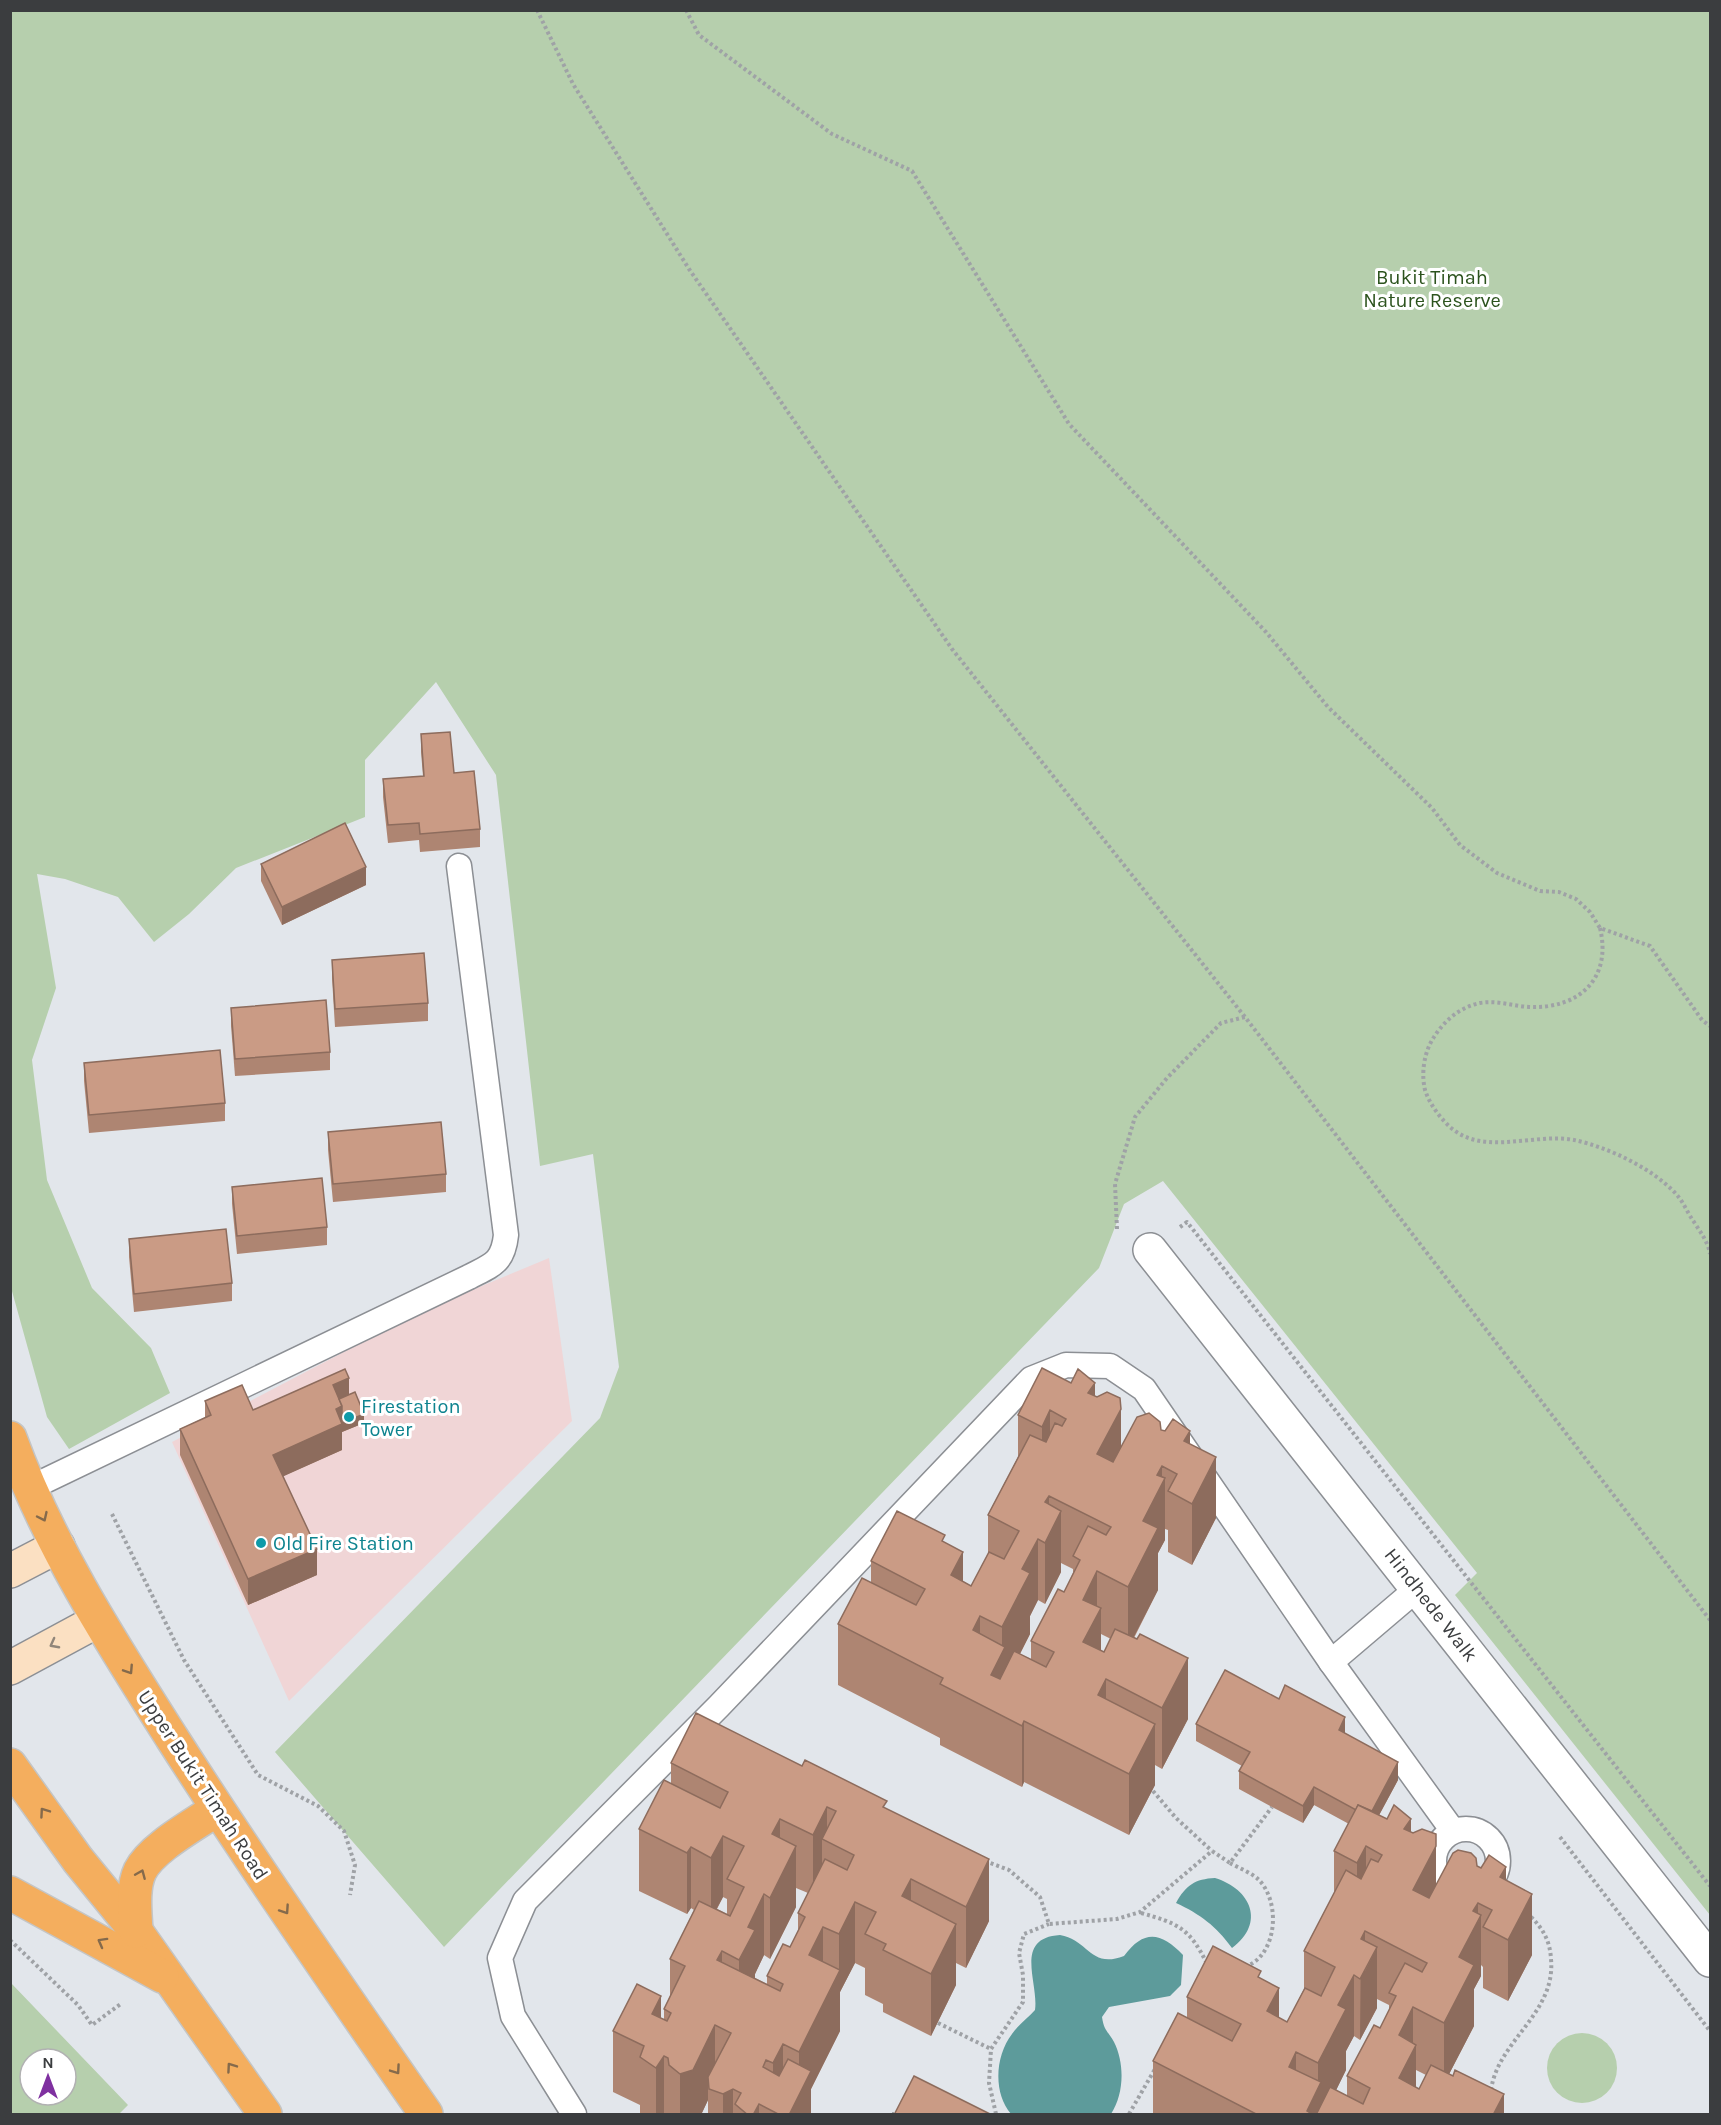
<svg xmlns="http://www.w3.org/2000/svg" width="1721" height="2125" font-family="Karla,sans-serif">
	<rect width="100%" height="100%" fill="#e2e6eb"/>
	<path fill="#f0d5d6" d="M549 1258 572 1421 289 1701 172 1442 424 1310Z"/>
	<g fill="#b6cfad" fill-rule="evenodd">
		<path d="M10 11H1710V1915L1455 1595 1477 1573 1163 1181 1124 1204 1099 1268 444 1947 275 1752 600 1418 619 1367 593 1154 540 1166 496 775 436 682 365 760V817L236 868 189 914 154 942 118 897 65 879 37 874 56 988 32 1060 47 1180 92 1288 151 1348 170 1393 69 1449 47 1417 10 1284Z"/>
		<path d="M11 1983 128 2105 119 2114H11ZM30 2059H66V2095H30Z"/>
		<circle cx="1582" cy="2068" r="35"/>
	</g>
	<g fill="#5d9b9b">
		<path d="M1215 1878C1251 1889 1266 1923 1232 1948 1216 1926 1200 1914 1176 1903 1186 1885 1195 1879 1215 1878Z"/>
		<path d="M1060 1935C1089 1940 1090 1969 1124 1956 1144 1929 1161 1932 1183 1955L1181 1985 1170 1996 1109 2007 1102 2017C1104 2031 1108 2031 1114 2042 1125 2064 1124 2094 1111 2114H1011C993 2093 995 2056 1012 2034 1018 2025 1028 2018 1035 2010 1039 1983 1013 1938 1060 1935Z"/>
	</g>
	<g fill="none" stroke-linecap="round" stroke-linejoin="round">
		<g stroke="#8c8f94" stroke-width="27">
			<g id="service">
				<path d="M30 1488 469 1277C492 1265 503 1263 506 1235L459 866"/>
				<path d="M1331 1662 1418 1588"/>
				<circle cx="1466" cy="1861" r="32"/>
				<path d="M574 2114 513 2016 500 1958 525 1901 719 1706 1031 1379 1066 1365 1110 1366 1144 1389 1331 1662 1453 1831"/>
			</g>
		</g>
		<g stroke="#8c8f94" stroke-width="36">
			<path id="minor" d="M1150 1250 1710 1960"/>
		</g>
		<g stroke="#8c8f94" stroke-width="36">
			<g id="secondary">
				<path d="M10 1571 58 1546"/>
				<path d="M10 1668 97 1621"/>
			</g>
		</g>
		<g stroke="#c4c5c5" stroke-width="36">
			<g id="trunk">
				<path d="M10 1438C49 1546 111 1642 172 1738 254 1866 340 1990 426 2114"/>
				<path d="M10 1765 78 1860 136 1931 265 2114"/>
				<path d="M10 1893 162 1976"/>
				<path d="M136 1931C135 1912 132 1888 140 1871 152 1847 196 1824 217 1809"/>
			</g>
		</g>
		<g stroke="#9fa2a6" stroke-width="4" stroke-dasharray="3 3" stroke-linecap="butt">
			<path d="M537 10 573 84 689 269 952 649 1245 1017 1710 1620"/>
			<path d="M686 10 699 35 832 134 912 171 1069 424 1266 632 1328 707 1432 808 1460 845 1497 873 1540 891 1559 892 1576 899 1590 912 1600 928 1650 946 1702 1020 1710 1026"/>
			<path d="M1600 928C1612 978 1580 1009 1529 1007 1513 1006 1497 1000 1480 1003 1460 1007 1444 1021 1434 1037 1424 1052 1421 1073 1425 1090 1429 1102 1436 1112 1444 1121 1478 1160 1530 1132 1574 1140 1608 1147 1654 1169 1677 1195 1684 1203 1688 1214 1694 1222 1701 1233 1708 1242 1710 1254"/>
			<path d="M1180 1227 1187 1222 1710 1886"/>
			<path d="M1117 1229 1115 1184 1135 1117 1167 1078 1221 1023 1245 1017"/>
			<path d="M112 1514 184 1660 258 1775 318 1806 344 1831 355 1865 350 1895"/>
			<path d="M1153 1791 1176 1818 1212 1851"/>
			<path d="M1560 1837 1710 2031"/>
			<path d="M985 1861 1009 1870 1040 1897 1049 1924 1117 1919 1140 1912 1212 1851 1230 1863 1272 1807"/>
			<path d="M1230 1863C1239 1868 1252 1873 1259 1880 1281 1903 1277 1954 1247 1966"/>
			<path d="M1141 1913C1177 1923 1190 1928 1207 1964"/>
			<path d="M10 1940 78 2005 92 2025 122 2003"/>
			<path d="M938 2023 991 2049"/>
			<path d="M1491 2090C1498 2040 1556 2014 1551 1959 1550 1941 1543 1928 1529 1915"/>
			<path d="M892 2114H894"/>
			<path d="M996 2114 989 2083 991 2049 1023 2002V1975L1019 1953 1024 1934 1049 1924"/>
			<path d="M1129 2114 1155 2069"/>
		</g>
		<use href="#service" stroke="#fff" stroke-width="24"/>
		<use href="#minor" stroke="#fff" stroke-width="33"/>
		<use href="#secondary" stroke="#fbe0c2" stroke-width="33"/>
		<use href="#trunk" stroke="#f4ae5e" stroke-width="33"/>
	</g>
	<g fill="#ae8572" fill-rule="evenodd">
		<path d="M421 734 454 773 480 829V847L420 852 419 840 388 843 383 797V779L423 776 421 752Z"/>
		<path d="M261 864 366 885 282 925 261 881Z"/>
		<path d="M332 960 428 1003V1021L335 1027 332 978Z"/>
		<path d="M231 1008 330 1052V1070L235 1076 231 1026Z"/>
		<path d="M84 1063 225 1103V1121L89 1133 84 1081Z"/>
		<path d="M328 1132 446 1174V1192L333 1202 328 1150Z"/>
		<path d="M232 1187 327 1227V1245L237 1254 232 1204Z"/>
		<path d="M129 1239 232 1283V1301L134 1312 129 1257Z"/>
		<path d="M349 1395 364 1423 342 1432V1450L283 1476 317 1575 248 1605 180 1455V1429L205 1418V1401L253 1410Z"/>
		<path d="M1095 1396 1121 1447 1161 1430 1190 1444 1216 1518 1192 1565 1168 1552V1530L1165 1529V1540L1158 1553V1590L1134 1638 1188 1719 1162 1769 1155 1765V1785L1129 1835 1024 1782 1022 1787 940 1745V1738L838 1685V1624L871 1582V1561L945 1542 963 1581 971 1586 988 1554V1515L1018 1457V1415ZM1061 1563 1073 1569V1573L1064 1592 1031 1641V1659L1020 1654 1030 1634V1616L1038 1600 1045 1604 1061 1572ZM1101 1634 1111 1639 1104 1652 1101 1651Z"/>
		<path d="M1279 1699 1345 1733 1398 1780 1379 1815 1411 1833 1436 1885 1477 1866 1506 1880 1532 1955 1508 2001 1483 1988V1967L1481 1965V1976L1474 1989V2026L1449 2074 1504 2115H1153V2061L1187 2018V1997L1261 1979 1279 2018 1287 2022 1304 1989V1951L1334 1893V1851L1349 1824 1314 1805 1303 1823 1272 1807 1239 1789V1771L1242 1766 1196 1741V1724ZM1377 1999 1389 2005V2010L1380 2028 1347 2076V2096L1336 2090 1346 2070V2051L1354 2036 1360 2040 1377 2008ZM1416 2070 1426 2075 1419 2089 1416 2087Z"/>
		<path d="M671 1763 887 1809 989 1921 966 1968 956 1963V1985L931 2036 883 2012V2004L865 1995V1968L855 1963 840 1992V2031L811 2089V2115H708V2100L701 2115H640V2105L613 2092V2031L661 2018 664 2019V2009L670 1996V1959L694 1910 691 1908 687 1914 639 1891V1829L671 1784ZM796 1888 808 1893 798 1913V1931L790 1947 767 1976V1984L755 1978V1974L764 1955 770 1959 796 1907ZM723 1897 727 1899V1914L717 1909Z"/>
	</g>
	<g fill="#8d6c5d">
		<path d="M366 867V885L282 925V907Z"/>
		<path d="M349 1378V1404L364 1414V1423L342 1432V1450L273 1481V1455L333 1385Z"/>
		<path d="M1095 1383V1444L1088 1393Z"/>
		<path d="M1121 1409V1470L1097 1454Z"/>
		<path d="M1050 1410V1471L1042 1488V1427Z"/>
		<path d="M1190 1431V1492L1184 1441Z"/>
		<path d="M1216 1457V1518L1192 1565V1504Z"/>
		<path d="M1162 1466V1484L1165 1478V1540L1158 1553V1590L1128 1648V1587L1143 1521 1157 1475Z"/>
		<path d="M1049 1496V1536L1061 1511V1572L1045 1604V1502Z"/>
		<path d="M1038 1539V1600L1030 1616V1634L1005 1683 991 1675 1002 1652V1627L1022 1569Z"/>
		<path d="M317 1549V1575L248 1605V1579Z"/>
		<path d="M963 1552V1613L951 1575Z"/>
		<path d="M1097 1571V1615L1101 1608V1670L1083 1703V1600Z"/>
		<path d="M980 1616V1677L973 1630Z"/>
		<path d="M1188 1658V1719L1162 1769V1708Z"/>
		<path d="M1106 1679V1740L1098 1695Z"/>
		<path d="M1345 1717V1735L1339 1730Z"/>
		<path d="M1024 1721V1782L1022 1787V1726Z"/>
		<path d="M1155 1724V1785L1129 1835V1774Z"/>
		<path d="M1398 1762V1780L1369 1834V1817Z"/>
		<path d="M1314 1787V1805L1303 1823V1806Z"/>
		<path d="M827 1807V1841L822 1839V1878L813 1896V1835Z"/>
		<path d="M780 1819V1878L796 1846V1907L770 1959V1898L772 1834Z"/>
		<path d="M1411 1819V1880L1404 1829Z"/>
		<path d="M723 1836V1897L711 1919V1858Z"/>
		<path d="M1366 1846V1908L1357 1924V1863Z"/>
		<path d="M1436 1846V1907L1413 1890Z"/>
		<path d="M691 1847V1908L687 1914V1853Z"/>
		<path d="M989 1859V1921L966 1968V1907Z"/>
		<path d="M1506 1867V1928L1500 1877Z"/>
		<path d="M911 1879V1940L902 1896Z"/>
		<path d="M764 1894V1955L755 1974V1991L739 2021V1960L748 1927Z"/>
		<path d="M1532 1894V1955L1508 2001V1940Z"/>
		<path d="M855 1902V1963L840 1992V2031L811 2089V2115H789L799 2094V2052L839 1973V1934Z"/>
		<path d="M1478 1903V1922L1481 1915V1976L1474 1989V2026L1444 2084V2023L1459 1957 1473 1911Z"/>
		<path d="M956 1924V1985L931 2036V1974Z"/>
		<path d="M823 1927V1988L809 1955Z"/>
		<path d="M1365 1931V1971L1377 1947V2008L1360 2040 1361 1939Z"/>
		<path d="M722 1951V2012L717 1960Z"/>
		<path d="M1354 1975V2036L1346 2051V2070L1324 2115H1307V2111L1318 2088V2063L1338 2005Z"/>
		<path d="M1279 1988V2049L1267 2011Z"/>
		<path d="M661 1996V2057L652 2014Z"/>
		<path d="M1413 2007V2050L1416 2045V2106L1399 2115V2035Z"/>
		<path d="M715 2025V2086L708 2077V2100L701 2115H680V2074Z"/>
		<path d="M783 2044V2105L773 2111V2063Z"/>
		<path d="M1296 2052V2113L1289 2067Z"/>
		<path d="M664 2056V2115H656V2068Z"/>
		<path d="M733 2089V2115H723V2094Z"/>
		<path d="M1504 2094V2115H1493Z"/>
		<path d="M759 2104V2115H753Z"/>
	</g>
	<g fill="#ca9b85" stroke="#8d6c5d" stroke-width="1.5" fill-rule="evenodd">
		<path d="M450 732 454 773 474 771 480 829 420 834 419 823 388 825 383 779 424 776 421 734Z"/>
		<path d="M345 823 366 867 282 907 261 864Z"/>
		<path d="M424 953 428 1003 335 1009 332 960Z"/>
		<path d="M326 1000 330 1052 235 1059 231 1008Z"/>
		<path d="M220 1050 225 1103 89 1115 84 1063Z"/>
		<path d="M441 1122 446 1174 333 1184 328 1132Z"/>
		<path d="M322 1178 327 1227 237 1236 232 1187Z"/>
		<path d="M226 1229 232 1283 134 1294 129 1239Z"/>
		<path d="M1042 1368 1071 1383 1078 1369 1095 1383 1088 1393 1097 1397 1107 1392 1120 1398 1121 1409 1097 1454 1113 1462 1137 1417 1149 1413 1160 1422 1161 1430 1165 1431 1173 1419 1190 1431 1184 1441 1216 1457 1192 1504 1168 1491 1177 1474 1162 1466 1157 1475 1165 1478 1143 1521 1158 1528 1128 1587 1097 1571 1083 1600 1101 1608 1083 1642 1104 1652 1115 1629 1137 1639 1140 1634 1188 1658 1162 1708 1106 1679 1098 1695 1155 1724 1129 1774 1024 1721 1022 1726 940 1684 943 1678 838 1624 862 1578 916 1605 925 1589 871 1561 897 1511 945 1535 942 1541 963 1552 951 1575 971 1586 989 1552 1004 1559 1019 1531 988 1515 1030 1435 1046 1442 1055 1423 1062 1426 1066 1419 1050 1410 1042 1427 1018 1415ZM1049 1496 1111 1527 1106 1535 1088 1526 1073 1556 1080 1560 1064 1592 1058 1589 1031 1641 1054 1652 1046 1667 1014 1651 1000 1679 991 1675 1005 1647 973 1630 980 1616 1002 1627 1030 1573 1022 1569 1038 1539 1045 1543 1061 1511 1045 1502Z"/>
		<path d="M345 1369 349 1378 333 1385 342 1406 336 1409 342 1424 273 1455 317 1549 248 1579 180 1429 211 1415 205 1401 242 1385 253 1410Z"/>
		<path d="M355 1392 364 1414 342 1423V1406L339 1399Z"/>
		<path d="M1225 1670 1279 1699 1285 1685 1345 1717 1339 1730 1398 1762 1372 1811 1358 1805 1356 1810 1314 1787 1303 1806 1239 1771 1250 1752 1196 1724Z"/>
		<path d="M696 1713 802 1766 805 1760 887 1801 883 1807 989 1859 966 1907 911 1879 902 1896 956 1924 931 1974 883 1950 886 1944 865 1934 876 1912 855 1902 839 1934 823 1927 809 1955 840 1970 799 2052 783 2044 773 2063 766 2060 763 2067 779 2076 788 2059 811 2071 789 2115H780L759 2104 753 2115H748L735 2104 741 2093 733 2089 723 2094 709 2089 708 2077 731 2033 715 2025 693 2070 680 2074 669 2065 668 2058 664 2056 656 2068 640 2057 644 2046 613 2031 637 1984 661 1996 652 2014 667 2021 671 2013 664 2009 685 1966 670 1959 699 1901 730 1916 744 1887 727 1879 744 1846 723 1836 711 1858 691 1847 687 1853 639 1829 664 1780 720 1808 728 1792 671 1763ZM827 1807 836 1811 822 1839 854 1855 847 1870 825 1859 798 1913 805 1917 790 1947 783 1944 767 1976 783 1984 780 1991 717 1960 722 1951 739 1960 755 1930 748 1927 764 1894 770 1898 796 1846 772 1834 780 1819 813 1835Z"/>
		<path d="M1358 1805 1387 1819 1394 1805 1411 1819 1404 1829 1413 1833 1422 1829 1436 1834V1846L1413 1890 1429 1898 1453 1853 1458 1850 1471 1853 1476 1858 1477 1866 1481 1868 1489 1855 1506 1867 1500 1877 1532 1894 1508 1940 1483 1927 1492 1910 1478 1903 1473 1911 1481 1915 1459 1957 1474 1965 1444 2023 1413 2007 1399 2035 1416 2045 1399 2078 1419 2089 1431 2065 1453 2076 1455 2070 1504 2094 1493 2115H1316L1330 2087 1363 2104 1370 2088 1347 2076 1374 2025 1380 2028 1396 1996 1389 1993 1405 1963 1422 1972 1427 1963 1365 1931 1361 1939 1377 1947 1360 1979 1354 1975 1338 2005 1346 2009 1318 2063 1296 2052 1289 2067 1321 2082 1307 2111 1314 2115H1258L1153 2061 1178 2013 1232 2041 1241 2024 1187 1997 1213 1946 1261 1971 1258 1977 1279 1988 1267 2011 1287 2022 1305 1988 1321 1996 1335 1967 1304 1951 1346 1870 1361 1879 1371 1859 1378 1862 1382 1855 1366 1846 1357 1863 1334 1851Z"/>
		<path d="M914 2076 992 2115H894Z"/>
	</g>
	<defs><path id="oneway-chevron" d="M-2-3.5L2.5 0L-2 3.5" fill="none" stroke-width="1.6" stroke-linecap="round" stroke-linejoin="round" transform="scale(1.5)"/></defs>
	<g stroke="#856a4b">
		<use href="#oneway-chevron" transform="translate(43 1517) rotate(65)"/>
		<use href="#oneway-chevron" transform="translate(129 1670) rotate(57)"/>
		<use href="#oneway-chevron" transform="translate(44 1812) rotate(-125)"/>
		<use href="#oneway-chevron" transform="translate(141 1874) rotate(-67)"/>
		<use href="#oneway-chevron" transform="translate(285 1910) rotate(56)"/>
		<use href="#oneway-chevron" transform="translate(102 1942) rotate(-151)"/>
		<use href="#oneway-chevron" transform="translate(231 2067) rotate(-125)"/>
		<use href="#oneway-chevron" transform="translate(396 2070) rotate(55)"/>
	</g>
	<use stroke="#91867a" href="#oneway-chevron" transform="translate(54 1644) rotate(152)"/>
	<g fill="#0f9aa8" stroke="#fff" stroke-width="2">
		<circle cx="349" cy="1417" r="6"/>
		<circle cx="261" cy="1543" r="6"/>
	</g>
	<g text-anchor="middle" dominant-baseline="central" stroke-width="6" stroke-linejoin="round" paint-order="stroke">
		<g font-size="20" fill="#2c531d" stroke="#fff">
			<text x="1432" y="277">Bukit Timah<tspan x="1432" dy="23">Nature Reserve</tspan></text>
		</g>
		<g font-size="20" fill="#0d838f" stroke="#fff" text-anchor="start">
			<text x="361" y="1406">Firestation<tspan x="361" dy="23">Tower</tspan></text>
			<text x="273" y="1543">Old Fire Station</text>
		</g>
		<g font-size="20" fill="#3b3d3f" stroke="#fff">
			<text transform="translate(1431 1605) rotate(52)">Hindhede Walk</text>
			<text transform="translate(203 1785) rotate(57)">Upper Bukit Timah Road</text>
		</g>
	</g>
	<rect width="1721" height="2125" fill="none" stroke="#3b3d3f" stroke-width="24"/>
	<g transform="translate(48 2077)"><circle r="28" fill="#ffffff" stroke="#b1b1b2" stroke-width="1.5"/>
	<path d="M0-4.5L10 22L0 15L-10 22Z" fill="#7f30a0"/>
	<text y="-9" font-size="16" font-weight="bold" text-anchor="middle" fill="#3b3d3f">N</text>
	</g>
</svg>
